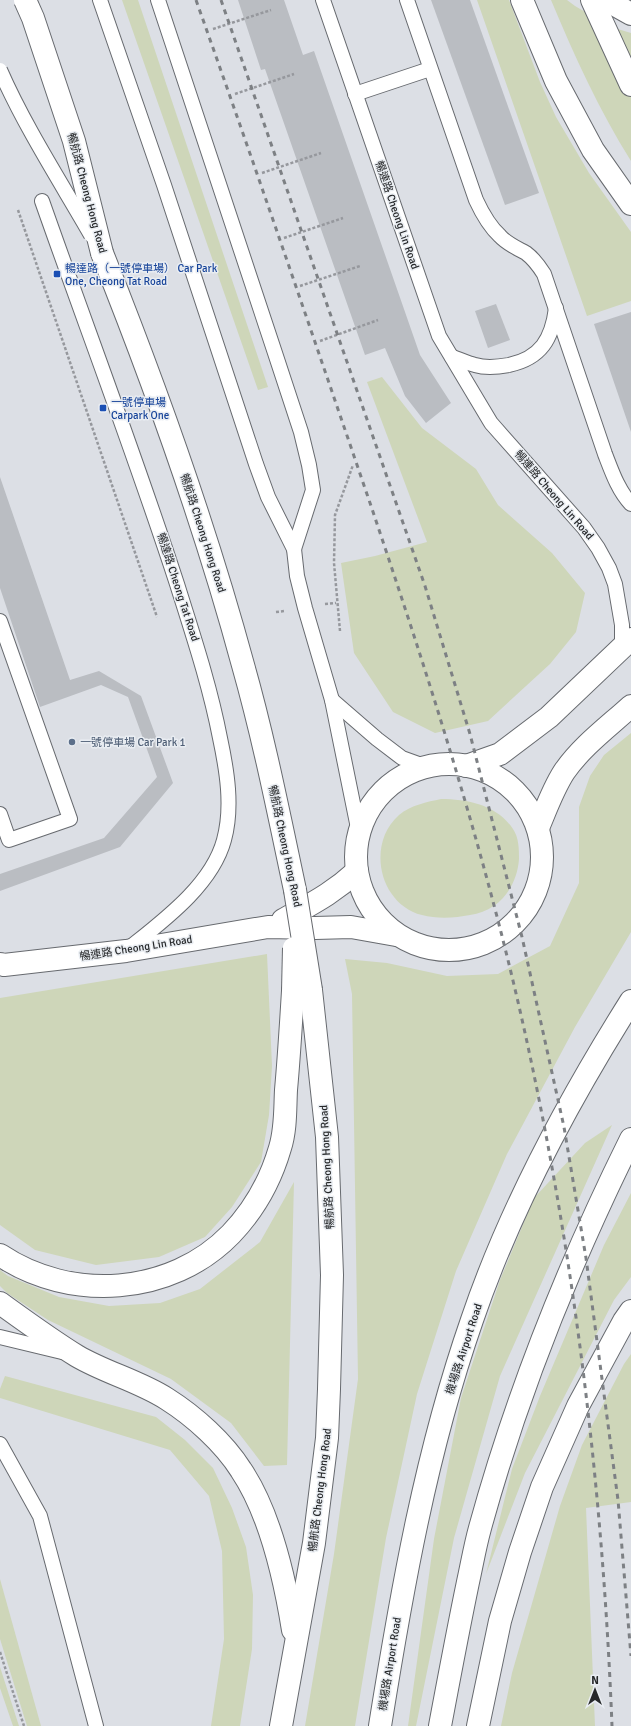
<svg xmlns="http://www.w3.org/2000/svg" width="631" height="1726" font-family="Signika,'Noto Sans TC',sans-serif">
	<rect width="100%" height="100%" fill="#dcdfe5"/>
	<g fill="#ced6b9">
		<path d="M122 0H138L268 387 258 390Z"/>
		<path d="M477 0H509L540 82 556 117 589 173 631 232V301L587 316Z"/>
		<path d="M551 0H567L575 6 611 27 631 33V161C599 110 574 55 551 0Z"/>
		<path d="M382 377 422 428 476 469 498 505 552 553 585 593 576 632 550 664 488 721 435 733 393 712 354 653 341 563 375 556 427 542 367 382Z"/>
		<path d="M631 733V932L575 1027 507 1154 456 1271 417 1394 386 1538 355 1726H305L334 1554 358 1379 352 994 345 959 387 963 447 976 498 974 550 946 579 883V807L590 776 604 755Z"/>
		<path d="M441 799C468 799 497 805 513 829 519 838 519 849 519 859 517 887 499 911 470 915 455 918 437 919 422 915 379 904 366 844 399 815 411 805 427 802 441 799Z"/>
		<path d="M267 954 272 1066 269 1115 261 1162 232 1207 205 1237 159 1257 96 1265 35 1250 0 1225V998Z"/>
		<path d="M612 1125 500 1376 454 1538 416 1726H408L434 1539 461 1398 500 1280 534 1198 585 1143Z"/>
		<path d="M294 1182 287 1465 264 1466 231 1423 171 1379 48 1320 7 1293 0 1286V1270L8 1276 59 1297 109 1306 160 1303 200 1289 260 1242Z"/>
		<path d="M631 1193V1277L614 1300 525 1473 486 1574 512 1469 540 1396 604 1245Z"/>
		<path d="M631 1354V1502L586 1508 595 1726H501L512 1673 560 1506 582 1445 624 1364Z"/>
		<path d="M5 1376 156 1417 185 1440 213 1468 232 1508 246 1547 253 1595 252 1649 240 1726H211L224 1639 222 1551 209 1496 170 1450 0 1398V1389Z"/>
		<path d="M0 1579 41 1726H27L0 1639Z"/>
		<path d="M0 1667 19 1726H13L0 1688Z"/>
	</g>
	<g fill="#babdc2">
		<path d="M238 0H284L303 55 314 51 420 355 451 403 426 423 405 396 385 348 365 355 265 69 261 70Z"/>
		<path d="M431 0H470L539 193 505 205Z"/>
		<path d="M496 304 510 340 488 348 475 311Z"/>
		<path d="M631 312V432L594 324Z"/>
		<path d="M0 477 70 680 99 671 141 696 173 783 120 847 0 891V874L104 838 157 777 128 697 101 685 40 707 0 588Z"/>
	</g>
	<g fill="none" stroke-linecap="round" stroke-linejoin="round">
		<g stroke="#676a6f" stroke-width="16">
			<g id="service">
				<path d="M100 0 164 185 256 464 268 497 294 549 297 576 305 608 332 700 359 833"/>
				<path d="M158 0 275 353 301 432 309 465 313 490 294 549"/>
				<path d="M323 0 439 336 491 423 584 528 598 548 609 568 615 584 622 625V647L627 648"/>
				<path d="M407 0 476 200C482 213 489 226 500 236 507 244 517 248 526 253 534 259 539 266 544 274L605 454C612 472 618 490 631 504"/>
				<path d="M355 94 430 69"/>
				<path d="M42 201C87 329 135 455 177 584 193 635 210 686 220 738 227 771 233 807 224 840 212 885 163 921 128 949"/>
				<path d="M452 357C459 359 467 363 475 365 485 368 498 367 509 365 541 358 552 339 556 308"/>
				<path d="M0 621 70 819 9 840 0 814"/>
				<path d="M332 700 377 739 402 758 427 767"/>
				<path d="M0 1337 62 1352"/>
				<path d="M0 1444 40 1516 96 1726"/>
			</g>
		</g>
		<g stroke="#676a6f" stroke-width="24">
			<path id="minor" d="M606 0 631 14"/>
		</g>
		<g stroke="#676a6f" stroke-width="24">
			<g id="tertiary">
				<path d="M522 0 556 81 593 150 631 204"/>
				<path d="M592 0 631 85"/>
				<path d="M102 253C156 388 205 525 243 665 264 739 279 815 295 890"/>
				<circle cx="449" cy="857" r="93"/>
				<path d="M466 766 500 754 549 717 631 639"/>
				<path d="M538 828C546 809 553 789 564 772 582 746 608 727 631 706"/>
				<path d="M283 920C311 904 332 894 357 871"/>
				<path d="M0 964 4 965 126 951 268 927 315 928 351 927 396 935"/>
				<path d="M0 1255C70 1302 171 1296 231 1234 254 1210 271 1179 280 1148 286 1129 285 1109 286 1090 289 1057 291 1024 293 991"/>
				<path d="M0 1303C25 1321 51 1340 77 1356 106 1373 139 1381 167 1399 194 1416 224 1443 241 1470 270 1513 285 1580 293 1630"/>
				<path d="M281 1726 314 1543 327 1438 329 1389 332 1275 327 1137 311 990"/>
			</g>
		</g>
		<g stroke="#676a6f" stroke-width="24">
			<g id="primary">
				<path d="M380 1726C402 1589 426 1452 472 1320 510 1208 568 1101 631 1001"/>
				<path d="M440 1726C449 1678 458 1630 468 1582 472 1564 475 1546 480 1528 517 1393 569 1264 631 1139"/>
				<path d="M478 1726 500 1621 520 1552 542 1487 578 1406 624 1321 631 1311"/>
			</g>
		</g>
		<g stroke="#96989d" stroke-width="2.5" stroke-dasharray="3 2" stroke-linecap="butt">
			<path d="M213 29 271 10"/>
			<path d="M235 94 294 74"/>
			<path d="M262 173 321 153"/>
			<path d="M18 210 157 617"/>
			<path d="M284 238 343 218"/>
			<path d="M300 286 360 266"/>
			<path d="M320 341 378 320"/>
			<path d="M325 604 336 603"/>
			<path d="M276 612 285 611"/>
			<path d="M340 631 334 563 335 515 353 465"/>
			<path d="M0 1652 24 1726"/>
		</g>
		<use href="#service" stroke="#fff" stroke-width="14"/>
		<use href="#minor" stroke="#fff" stroke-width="22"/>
		<use href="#tertiary" stroke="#fff" stroke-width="22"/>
		<use href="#primary" stroke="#fff" stroke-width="22"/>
		<g stroke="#7d8084" stroke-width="3" stroke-dasharray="5 5" stroke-linecap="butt">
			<path d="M196 0C255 166 312 333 369 500 429 678 487 858 527 1042 576 1267 603 1496 612 1726"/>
			<path d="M221 0 425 586 470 734 522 937 564 1127 586 1258 618 1500 631 1656"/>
		</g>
		<g stroke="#676a6f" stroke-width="16" stroke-linecap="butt">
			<path id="service-bridge" d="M0 70C25 127 60 181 91 235"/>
		</g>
		<g stroke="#676a6f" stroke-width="24" stroke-linecap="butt">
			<g id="tertiary-bridge">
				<path d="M25 0 33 18 74 141 102 253"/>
				<path d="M295 890 311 990"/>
				<path d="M293 991 294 948"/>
			</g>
		</g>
		<use href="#service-bridge" stroke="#fff" stroke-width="14"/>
		<use href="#tertiary-bridge" stroke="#fff" stroke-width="22"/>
	</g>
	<g fill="#1a4fb4" stroke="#e9edf2" stroke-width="1.5">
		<rect x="53" y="270" width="8" height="8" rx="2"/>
		<rect x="99" y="404" width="8" height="8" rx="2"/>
	</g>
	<circle fill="#5c6f8a" stroke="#e9edf2" stroke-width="1.5" cx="72" cy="742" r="4"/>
	<g text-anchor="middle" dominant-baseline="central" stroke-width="3" stroke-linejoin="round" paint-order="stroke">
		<g font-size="11" fill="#26282a" stroke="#e9edf2">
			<text transform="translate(87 193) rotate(75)">暢航路 Cheong Hong Road</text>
			<text transform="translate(397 215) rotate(71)">暢連路 Cheong Lin Road</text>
			<text transform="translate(554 495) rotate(49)">暢連路 Cheong Lin Road</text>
			<text transform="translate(203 533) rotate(72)">暢航路 Cheong Hong Road</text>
			<text transform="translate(178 587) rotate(72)">暢達路 Cheong Tat Road</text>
			<text transform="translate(285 846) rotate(78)">暢航路 Cheong Hong Road</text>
			<text transform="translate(136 948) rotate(-9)">暢連路 Cheong Lin Road</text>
			<text transform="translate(327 1167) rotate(-93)">暢航路 Cheong Hong Road</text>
			<text transform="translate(464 1349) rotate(-72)">機場路 Airport Road</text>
			<text transform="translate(320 1490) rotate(-83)">暢航路 Cheong Hong Road</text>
			<text transform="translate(390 1664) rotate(-81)">機場路 Airport Road</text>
		</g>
		<g font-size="11" fill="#164399" stroke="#e9edf2" text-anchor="start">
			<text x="65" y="268">暢達路（一號停車場） Car Park<tspan x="65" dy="13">One, Cheong Tat Road</tspan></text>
			<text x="111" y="402">一號停車場<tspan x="111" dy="13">Carpark One</tspan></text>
		</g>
		<g font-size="11" fill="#4e5e75" stroke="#e9edf2" text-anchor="start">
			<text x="80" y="742">一號停車場 Car Park 1</text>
		</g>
	</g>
	<g transform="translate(595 1690)" stroke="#e9edf2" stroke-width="3" paint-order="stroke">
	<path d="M0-3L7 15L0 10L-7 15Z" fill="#26282a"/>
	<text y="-6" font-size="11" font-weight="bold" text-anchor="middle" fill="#26282a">N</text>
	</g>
</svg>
